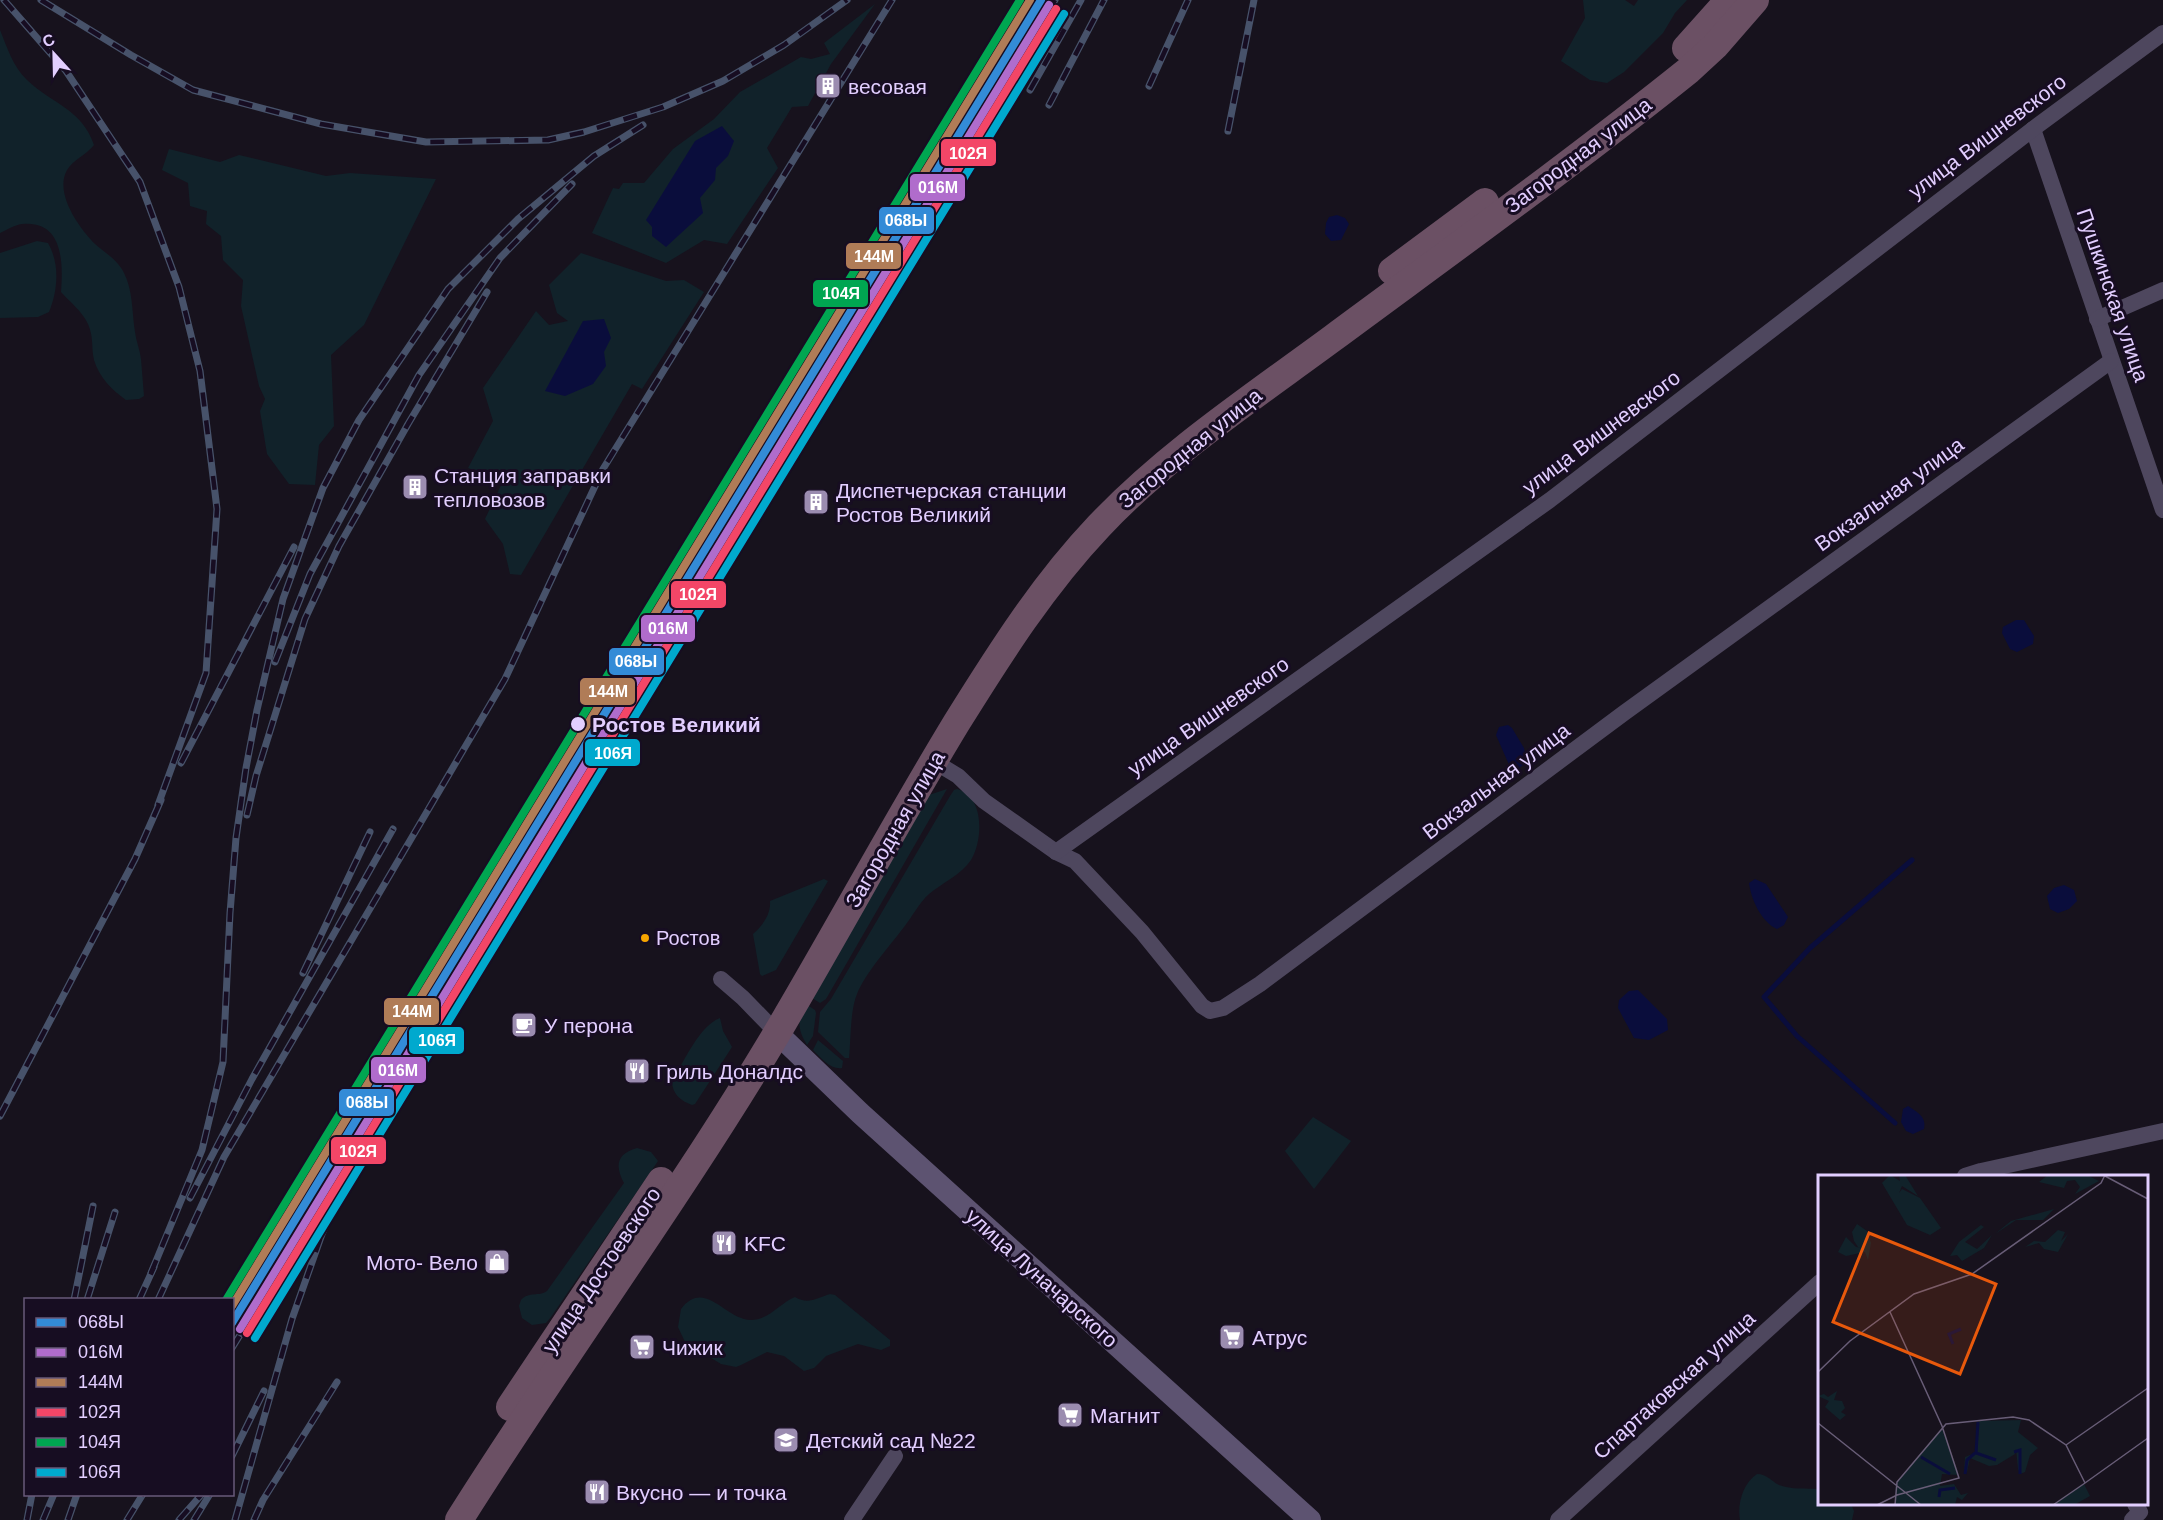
<svg xmlns="http://www.w3.org/2000/svg" width="2163" height="1520" font-family="Helvetica,sans-serif">
	<rect width="100%" height="100%" fill="#17121d"/>
	<g fill="#11222a">
		<path d="M1583 0H1625L1634 6 1638 0H1687L1675 13 1663 33 1624 72 1607 83 1590 80 1561 61 1585 18Z"/>
		<path d="M875 4 831 64 808 106 792 107 767 148 778 168 727 244 704 240 666 263 592 233 613 188 619 189 623 183H644L673 149 714 119 740 92 801 57 811 59 830 54 824 43Z"/>
		<path d="M0 30C7 47 13 67 27 80 52 104 82 109 94 145 86 155 73 160 67 170 54 193 79 228 95 244 105 253 118 260 124 273 133 290 132 313 135 332 136 341 140 350 141 359 142 371 143 384 144 396L139 399 126 400C112 390 99 377 94 360 91 347 94 338 88 324 82 311 70 302 61 292 63 264 64 220 22 224 14 225 7 230 0 233Z"/>
		<path d="M169 149 220 162 239 155 326 176 350 173 436 179 364 325 331 355 334 426 319 445 315 485 289 484 267 454 260 411 265 399 259 386 241 306 243 280 223 260 221 236 206 224 207 211 190 206 188 183 162 170Z"/>
		<path d="M37 241 48 243C60 264 58 290 49 312L38 317 0 318V253Z"/>
		<path d="M581 253 666 281 684 280 704 292 642 389 632 384 521 575 510 574 503 544 485 519 503 481 468 468 493 421 483 388 536 311 549 325 568 321 557 313 549 285Z"/>
		<path d="M947 789 826 999 820 1003 812 998 929 795Z"/>
		<path d="M957 789C985 796 983 841 971 860 961 875 942 883 929 894 919 903 912 917 904 927 889 947 866 972 857 994 850 1010 851 1040 849 1058H845L818 1032 820 1012 831 999 950 796 954 790Z"/>
		<path d="M824 879 828 881 776 970 762 976 760 974 753 934C763 925 771 914 770 901Z"/>
		<path d="M804 1003 815 1010 816 1013 813 1036 807 1045C797 1029 798 1021 804 1003Z"/>
		<path d="M720 1018 723 1031 732 1047 695 1104 692 1105C681 1101 672 1094 672 1081 684 1062 699 1026 720 1018Z"/>
		<path d="M818 1040 843 1061 842 1068C831 1070 821 1058 813 1050Z"/>
		<path d="M1313 1117 1351 1141 1314 1189 1285 1151Z"/>
		<path d="M637 1148 651 1152 658 1161 551 1317 546 1323 532 1325 522 1318 519 1306 521 1300C529 1291 539 1297 547 1291L624 1183C615 1166 616 1154 637 1148Z"/>
		<path d="M830 1294 835 1295 890 1340V1346L881 1350 858 1344 826 1356 814 1368 804 1371 784 1356 767 1352 741 1365 736 1367 721 1364 685 1342 678 1327 681 1309C705 1278 725 1320 751 1320 769 1320 780 1303 795 1297 808 1305 817 1298 830 1294Z"/>
		<path d="M1757 1474C1767 1474 1771 1481 1779 1485 1792 1490 1806 1488 1819 1489L1820 1504H1851L1854 1511 1852 1520H1740C1737 1504 1743 1483 1757 1474Z"/>
	</g>
	<g fill="#0a0d3c">
		<path d="M722 126 734 141 728 156 716 168 715 180 700 198 703 213 666 247 652 236V227L646 220 695 141Z"/>
		<path d="M1337 215 1345 218 1349 224 1341 240 1331 241 1325 234 1326 223 1329 217Z"/>
		<path d="M604 319 611 338 604 352 606 366 593 384 565 396 545 391 583 321Z"/>
		<path d="M2016 620H2024L2034 636 2033 644 2017 652 2010 649 2002 633 2003 627Z"/>
		<path d="M1508 725 1512 728 1524 748 1527 762 1518 769 1510 767 1496 735 1499 727Z"/>
		<path d="M1755 879 1766 884 1788 917 1784 925 1777 929C1761 922 1751 899 1749 883Z"/>
		<path d="M2064 885 2074 890 2077 901 2069 909 2058 913 2050 909 2047 896 2054 888Z"/>
		<path d="M1638 990 1667 1019 1668 1030 1649 1040 1634 1038 1618 1008 1619 1000 1629 991Z"/>
		<path d="M1908 1106C1917 1112 1927 1117 1924 1129L1913 1134 1906 1131 1901 1122 1903 1109Z"/>
	</g>
	<g fill="none" stroke-linecap="round" stroke-linejoin="round">
		<path stroke="#0a0d3c" stroke-width="5" d="M1895 1123 1797 1036 1764 997 1810 948 1912 860"/>
		<g stroke="#4e475e" stroke-width="16">
			<path d="M2033 129 2163 510"/>
			<path d="M2097 319 2163 290"/>
			<path d="M933 761 958 776 984 801 1056 852 1075 861 1142 932 1202 1006 1210 1011 1223 1008 1260 984 1624 713 2111 361"/>
			<path d="M1056 852 1550 500 2033 129 2163 33"/>
			<path d="M721 979 743 998 777 1033"/>
			<path d="M1965 1176 1981 1171 2163 1131"/>
			<path d="M852 1520 895 1456"/>
			<path d="M1558 1520 1820 1282"/>
			<path d="M2132 1520 2140 1512 2135 1504"/>
		</g>
		<path stroke="#5d5371" stroke-width="22" d="M777 1033 860 1113 1310 1520"/>
		<g stroke="#6b5064" stroke-width="28">
			<path d="M1686 48 1729 0"/>
			<path d="M1392 271 1485 202"/>
			<path d="M510 1407 661 1181"/>
			<path d="M459 1520C562 1356 678 1199 777 1033 838 930 895 824 957 722 1000 653 1043 585 1099 526 1167 454 1253 397 1333 338 1452 250 1573 163 1689 70L1715 46 1755 0"/>
		</g>
		<g stroke="#47526a" stroke-width="7">
			<g id="rail">
				<path d="M4 0 66 71 140 182 179 287 200 371 217 509 206 673 158 805"/>
				<path d="M41 0 131 55 193 90 321 124 426 142 548 140 584 132 663 107 723 81 784 45 847 0"/>
				<path d="M1149 86 1188 0"/>
				<path d="M1030 90 1081 0"/>
				<path d="M1049 105 1104 0"/>
				<path d="M1228 131 1254 0"/>
				<path d="M275 662 310 574 419 375 500 258 572 184"/>
				<path d="M181 763 294 547"/>
				<path d="M247 815 256 776 305 619 339 546 408 424 487 292"/>
				<path d="M303 973 370 832"/>
				<path d="M0 1116 135 859 161 800"/>
				<path d="M190 1198 252 1079 393 829"/>
				<path d="M151 1273 202 1150 223 1062 230 913 236 838 246 768 257 710 283 599 323 488 359 420 448 289 518 219 565 180 594 156 643 125"/>
				<path d="M74 1300 93 1206"/>
				<path d="M87 1300 115 1212"/>
				<path d="M139 1300 154 1267"/>
				<path d="M158 1300 224 1157 505 679 603 469 892 0"/>
				<path d="M232 1348 460 978 1055 0"/>
				<path d="M232 1456 264 1391"/>
				<path d="M27 1520 32 1494"/>
				<path d="M43 1520 54 1494"/>
				<path d="M68 1520 77 1494"/>
				<path d="M127 1520 143 1494"/>
				<path d="M179 1520 202 1494"/>
				<path d="M194 1520 210 1494"/>
				<path d="M235 1520 292 1319 322 1234 351 1167"/>
				<path d="M254 1520 263 1500 337 1382"/>
			</g>
		</g>
		<use href="#rail" stroke="#170d22" stroke-width="4.5" stroke-dasharray="14" stroke-linecap="butt"/>
		<g stroke="#170d22" stroke-width="12">
			<path id="rail-1" d="M232 1323 1041 0"/>
		</g>
		<g stroke="#170d22" stroke-width="12">
			<path id="rail-2" d="M240 1329 1049 5"/>
		</g>
		<g stroke="#170d22" stroke-width="12">
			<path id="rail-3" d="M232 1306 1030 0"/>
		</g>
		<g stroke="#170d22" stroke-width="12">
			<path id="rail-4" d="M247 1333 1056 9"/>
		</g>
		<g stroke="#170d22" stroke-width="12">
			<path id="rail-5" d="M226 1300 1020 0"/>
		</g>
		<g stroke="#170d22" stroke-width="12">
			<path id="rail-6" d="M255 1338 1064 14"/>
		</g>
		<use href="#rail-1" stroke="#338bd7" stroke-width="8"/>
		<use href="#rail-2" stroke="#b06ccc" stroke-width="8"/>
		<use href="#rail-3" stroke="#b07c57" stroke-width="8"/>
		<use href="#rail-4" stroke="#f34667" stroke-width="8"/>
		<use href="#rail-5" stroke="#00a651" stroke-width="8"/>
		<use href="#rail-6" stroke="#00a9ce" stroke-width="8"/>
	</g>
	<defs>
		<g id="building-square" transform="scale(1.35)"><rect x="-9" y="-9" width="18" height="18" rx="4" fill="#9b8cb0" stroke="#170d22"/><path d="M-4-6H4V6H1V3H-1V6H-4ZM-2.5-4.3h1.7v1.8h-1.7ZM.8-4.3h1.7v1.8H.8ZM-2.5-1h1.7V.8h-1.7ZM.8-1h1.7V.8H.8Z" fill="#fff"/></g>
		<g id="cafe-square" transform="scale(1.35)"><rect x="-9" y="-9" width="18" height="18" rx="4" fill="#9b8cb0" stroke="#170d22"/><path d="M-5.5-4.5H6V0H3Q3 3.5 0 3.5H-2.5Q-5.5 3.5-5.5 0ZM3-3.2v2h1.7v-2ZM-6 4.5H4V6H-6Z" fill="#fff"/></g>
		<g id="restaurant-square" transform="scale(1.35)"><rect x="-9" y="-9" width="18" height="18" rx="4" fill="#9b8cb0" stroke="#170d22"/><path d="M-5-6h1v4h1v-4h1v4h1v-4h1v5L-1.5 .5V6h-2V.5L-5-1ZM5-6V6H3V1.5H1.5Q1.5-4 5-6Z" fill="#fff"/></g>
		<g id="shop-square" transform="scale(1.35)"><rect x="-9" y="-9" width="18" height="18" rx="4" fill="#9b8cb0" stroke="#170d22"/><path d="M-5-2.5h2.3a2.7 3.5 0 0 1 5.4 0H5L5.5 6h-11ZM-1.5-2.5h3a1.5 2.3 0 0 0-3 0Z" fill="#fff"/></g>
		<g id="supermarket-square" transform="scale(1.35)"><rect x="-9" y="-9" width="18" height="18" rx="4" fill="#9b8cb0" stroke="#170d22"/><path d="M-6-5.5h2.5l.6 2H6L4.5 2H-2.5L-4.4-4H-6ZM-1.5 3.2a1.3 1.3 0 1 0 .1 0ZM3 3.2a1.3 1.3 0 1 0 .1 0Z" fill="#fff"/></g>
		<g id="school-square" transform="scale(1.35)"><rect x="-9" y="-9" width="18" height="18" rx="4" fill="#9b8cb0" stroke="#170d22"/><path d="M0-5L7-2L0 1L-7-2ZM-4 1L0 2.5L4 1V4Q0 6-4 4Z" fill="#fff"/></g>
	</defs>
	<g fill-rule="evenodd">
		<use href="#building-square" x="828" y="86"/>
		<use href="#building-square" x="415" y="487"/>
		<use href="#building-square" x="816" y="502"/>
		<use href="#cafe-square" x="524" y="1025"/>
		<use href="#restaurant-square" x="637" y="1071"/>
		<use href="#restaurant-square" x="724" y="1243"/>
		<use href="#shop-square" x="497" y="1262"/>
		<use href="#supermarket-square" x="1232" y="1337"/>
		<use href="#supermarket-square" x="642" y="1347"/>
		<use href="#supermarket-square" x="1070" y="1415"/>
		<use href="#school-square" x="786" y="1440"/>
		<use href="#restaurant-square" x="597" y="1492"/>
	</g>
	<circle fill="#e2ceff" stroke="#170d22" stroke-width="2" cx="578" cy="724" r="8"/>
	<circle fill="#f7a600" stroke="#170d22" stroke-width="2" cx="645" cy="938" r="5"/>
	<g text-anchor="middle" dominant-baseline="central" stroke-width="6" stroke-linejoin="round" paint-order="stroke">
		<g font-size="20" fill="#e2ceff" stroke="#170d22" text-anchor="start">
			<text x="656" y="938">Ростов</text>
		</g>
		<g font-size="21" fill="#e2ceff" stroke="#170d22" text-anchor="start">
			<text x="848" y="86">весовая</text>
			<text x="434" y="475">Станция заправки<tspan x="434" dy="24">тепловозов</tspan></text>
			<text x="836" y="490">Диспетчерская станции<tspan x="836" dy="24">Ростов Великий</tspan></text>
			<text x="544" y="1025">У перона</text>
			<text x="656" y="1071">Гриль Доналдс</text>
			<text x="744" y="1243">KFC</text>
			<text x="478" y="1262" text-anchor="end">Мото- Вело</text>
			<text x="1252" y="1337">Атрус</text>
			<text x="662" y="1347">Чижик</text>
			<text x="1090" y="1415">Магнит</text>
			<text x="806" y="1440">Детский сад №22</text>
			<text x="616" y="1492">Вкусно — и точка</text>
		</g>
		<g font-size="21" fill="#e2ceff" stroke="#170d22">
			<text transform="translate(1987 136) rotate(-37)">улица Вишневского</text>
			<text transform="translate(1578 155) rotate(-37)">Загородная улица</text>
			<text transform="translate(2113 295) rotate(71)">Пушкинская улица</text>
			<text transform="translate(1601 432) rotate(-37)">улица Вишневского</text>
			<text transform="translate(1190 448) rotate(-39)">Загородная улица</text>
			<text transform="translate(1889 494) rotate(-36)">Вокзальная улица</text>
			<text transform="translate(1208 716) rotate(-35)">улица Вишневского</text>
			<text transform="translate(1496 781) rotate(-37)">Вокзальная улица</text>
			<text transform="translate(895 829) rotate(-60)">Загородная улица</text>
			<text transform="translate(601 1270) rotate(-56)">улица Достоевского</text>
			<text transform="translate(1042 1278) rotate(42)">улица Луначарского</text>
			<text transform="translate(1674 1385) rotate(-42)">Спартаковская улица</text>
		</g>
		<g font-size="21" font-weight="bold" fill="#e2ceff" stroke="#170d22" text-anchor="start">
			<text x="592" y="724">Ростов Великий</text>
		</g>
	</g>
	<g transform="translate(1818 1175)">
		<rect width="330" height="330" fill="#17121d"/>
		<path d="M72 0 82 6 81 0H87L100 21 84 11 81 18 84 14 102 23 123 53 112 60 89 50 64 8ZM230 0H269L281 6 257 19 262 12 257 5 249 6 246 13 221 7ZM236 34 225 45H198L177 59 193 46ZM39 49 49 56 53 68 50 85 47 77 28 81 20 77 28 62 38 72 48 73 40 72 36 66 34 57ZM163 50 166 52 147 67 159 74 174 60 166 73 144 86 139 80 132 81 141 67ZM240 55 247 57 243 66 250 59 240 77 226 74 221 68 207 72 216 66 227 67ZM19 216 16 225 24 226 27 233 23 237 28 240 22 245 7 232 11 226 0 221 6 219 10 222ZM203 245 200 257 220 273 212 280 207 297 202 299 200 294 198 274 197 279 179 290 171 291 152 283 149 297H146L147 282 159 277 161 246ZM124 254 140 300 124 299 122 311 136 309 143 320 150 318 144 325 139 322 137 330H77L78 309ZM266 309 272 321 256 330H235Z" fill="#11222a"/>
		<path fill="none" stroke="#0a0d3c" stroke-width="3" d="M135 169 131 159 143 154M160 247 158 278 178 285M196 277 202 275V299M103 282 132 299M147 299 149 285 157 278M121 322 122 315 137 313"/>
		<path fill="none" stroke="#685d77" stroke-width="1.5" d="M287 1 330 24M0 197 32 166 96 119 154 99 283 8 287 0M0 248 103 330M248 270 330 213M59 330 79 320 141 303 124 251 72 137M77 330 79 307 128 249 195 242 211 245 248 270 267 308 330 263M235 330 267 308"/>
		<path fill="#e8590c" fill-opacity="0.15" stroke="#e8590c" stroke-width="3" d="M51 58 178 109 142 199 15 147Z"/>
		<rect width="330" height="330" fill="none" stroke="#e2ceff" stroke-width="3"/>
	</g>
	<g stroke="#170d22" stroke-width="2">
		<rect x="940" y="138" width="57" height="29" rx="6" fill="#f34667"/>
		<rect x="909" y="173" width="57" height="29" rx="6" fill="#b06ccc"/>
		<rect x="878" y="206" width="57" height="29" rx="6" fill="#338bd7"/>
		<rect x="845" y="242" width="57" height="28" rx="6" fill="#b07c57"/>
		<rect x="812" y="279" width="57" height="29" rx="6" fill="#00a651"/>
		<rect x="670" y="580" width="57" height="29" rx="6" fill="#f34667"/>
		<rect x="640" y="614" width="56" height="29" rx="6" fill="#b06ccc"/>
		<rect x="608" y="647" width="57" height="29" rx="6" fill="#338bd7"/>
		<rect x="579" y="677" width="57" height="29" rx="6" fill="#b07c57"/>
		<rect x="584" y="738" width="57" height="29" rx="6" fill="#00a9ce"/>
		<rect x="383" y="997" width="57" height="29" rx="6" fill="#b07c57"/>
		<rect x="408" y="1026" width="57" height="29" rx="6" fill="#00a9ce"/>
		<rect x="370" y="1056" width="57" height="28" rx="6" fill="#b06ccc"/>
		<rect x="338" y="1088" width="57" height="29" rx="6" fill="#338bd7"/>
		<rect x="330" y="1136" width="57" height="29" rx="6" fill="#f34667"/>
	</g>
	<g font-size="16" text-anchor="middle" font-weight="bold" fill="#fff">
		<text x="968" y="159">102Я</text>
		<text x="938" y="193">016М</text>
		<text x="906" y="226">068Ы</text>
		<text x="874" y="262">144М</text>
		<text x="841" y="299">104Я</text>
		<text x="698" y="600">102Я</text>
		<text x="668" y="634">016М</text>
		<text x="636" y="667">068Ы</text>
		<text x="608" y="697">144М</text>
		<text x="613" y="759">106Я</text>
		<text x="412" y="1017">144М</text>
		<text x="437" y="1046">106Я</text>
		<text x="398" y="1076">016М</text>
		<text x="367" y="1108">068Ы</text>
		<text x="358" y="1157">102Я</text>
	</g>
	<rect x="24" y="1298" width="210" height="198" fill="#170d22" stroke="#685a7a" stroke-width="1.5"/>
	<rect x="36" y="1318" width="30" height="9" fill="#338bd7" stroke="#685a7a" stroke-width="1.5"/>
	<text x="78" y="1328" font-size="18" fill="#e2ceff">068Ы</text>
	<rect x="36" y="1348" width="30" height="9" fill="#b06ccc" stroke="#685a7a" stroke-width="1.5"/>
	<text x="78" y="1358" font-size="18" fill="#e2ceff">016М</text>
	<rect x="36" y="1378" width="30" height="9" fill="#b07c57" stroke="#685a7a" stroke-width="1.5"/>
	<text x="78" y="1388" font-size="18" fill="#e2ceff">144М</text>
	<rect x="36" y="1408" width="30" height="9" fill="#f34667" stroke="#685a7a" stroke-width="1.5"/>
	<text x="78" y="1418" font-size="18" fill="#e2ceff">102Я</text>
	<rect x="36" y="1438" width="30" height="9" fill="#00a651" stroke="#685a7a" stroke-width="1.5"/>
	<text x="78" y="1448" font-size="18" fill="#e2ceff">104Я</text>
	<rect x="36" y="1468" width="30" height="9" fill="#00a9ce" stroke="#685a7a" stroke-width="1.5"/>
	<text x="78" y="1478" font-size="18" fill="#e2ceff">106Я</text>
	<g transform="translate(54 54) rotate(338)" stroke="#170d22" stroke-width="4.5" paint-order="stroke">
	<path d="M0-4.5L10 22L0 15L-10 22Z" fill="#e2ceff"/>
	<text y="-9" font-size="16" font-weight="bold" text-anchor="middle" fill="#e2ceff">С</text>
	</g>
</svg>
